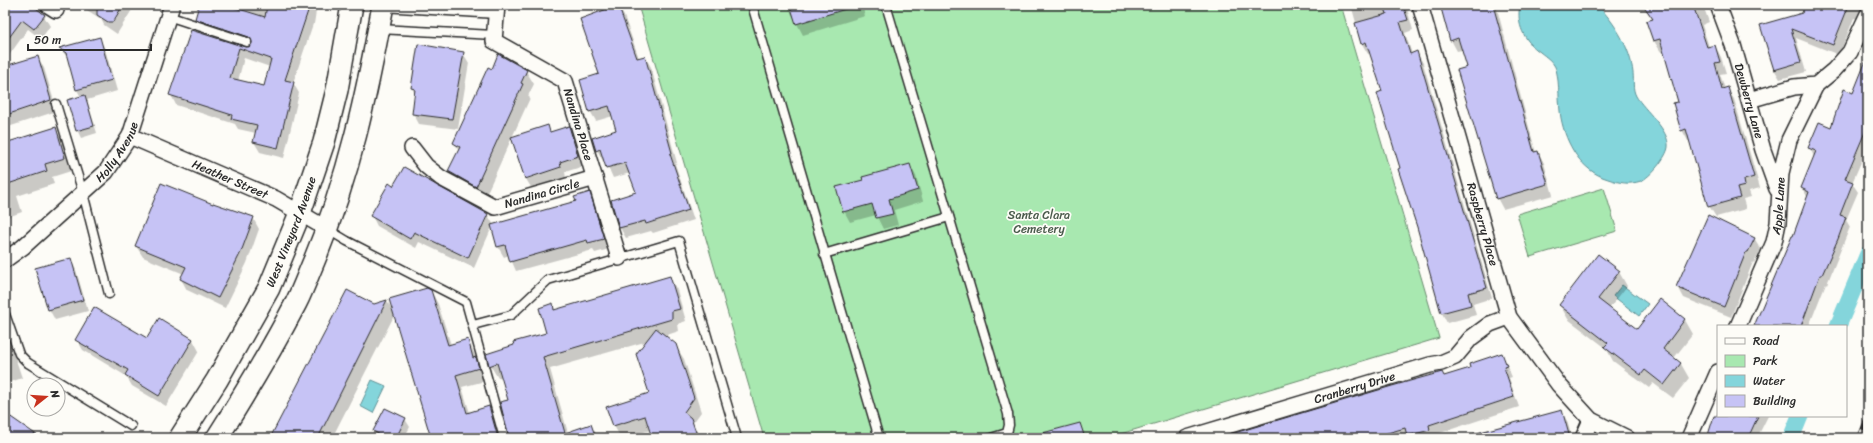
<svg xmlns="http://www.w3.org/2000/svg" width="1873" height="443" font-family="Sriracha,sans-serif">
	<rect width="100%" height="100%" fill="#fdfcf7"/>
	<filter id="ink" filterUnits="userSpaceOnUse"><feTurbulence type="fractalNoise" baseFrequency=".025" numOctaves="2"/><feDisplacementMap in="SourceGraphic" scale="8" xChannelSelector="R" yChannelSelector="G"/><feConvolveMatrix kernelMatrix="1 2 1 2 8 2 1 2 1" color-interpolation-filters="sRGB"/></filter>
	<g filter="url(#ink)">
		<g fill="#a8e8b0" stroke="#6a8a6e">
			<path d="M638 5H1341L1439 338 1107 438H764Z"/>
			<path d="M1604 188 1617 231 1530 257 1517 214Z"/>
		</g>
		<g fill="#84d5db" stroke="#609195">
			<path d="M1520 5H1597C1614 21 1631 49 1633 73 1634 82 1632 88 1636 96 1644 110 1670 130 1668 147 1667 157 1650 177 1641 181 1629 185 1620 183 1608 179 1581 171 1566 144 1561 118 1558 102 1560 85 1556 69 1553 61 1546 57 1540 52 1524 41 1516 24 1520 5Z"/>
			<path d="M1622 285 1648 304 1639 316 1613 296Z"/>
			<path d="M372 380 386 386 373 413 360 406Z"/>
		</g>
		<g fill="#0003" fill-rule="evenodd">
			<path d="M5 5H62L60 8 46 10 45 18 50 26 41 39 28 29 5 61Z"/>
			<path d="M79 5H135L117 34 104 25 101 19Z"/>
			<path d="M201 5H317L314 24H313L293 83 299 93 284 158 260 152 254 142 256 133 238 129 235 124 176 105 171 95 192 31 245 48 252 46 202 29 196 19ZM244 58 270 67 265 87 238 81Z"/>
			<path d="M787 5H862L865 16 803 35Z"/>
			<path d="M1351 5H1406L1413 30 1405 33 1412 54 1417 53 1423 63 1492 298 1473 304 1476 315 1447 323 1442 313 1402 169 1383 92 1370 53 1368 54 1362 44Z"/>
			<path d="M1441 5H1496L1536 153 1538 152 1544 163 1553 195 1503 209 1497 198 1468 68 1462 50 1457 51 1451 40Z"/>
			<path d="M1642 5H1702L1704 8 1709 22 1702 25 1709 47 1715 46 1721 57 1726 73 1720 74 1725 89H1727L1734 99 1760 188 1749 191 1751 197 1743 199 1746 209 1716 217 1709 206 1690 141H1688L1682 130 1679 103 1664 50 1661 52 1654 41 1648 22 1653 20Z"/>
			<path d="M1806 5H1862L1858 19 1854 18 1839 55 1796 38 1806 72 1780 79 1774 69 1762 26 1803 14Z"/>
			<path d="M618 6 624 16 639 58 645 57 651 67 677 163 675 164 694 220 653 233 651 231 626 238 620 228 612 200 637 193 630 173 613 178 605 160 603 161 597 150 617 131 613 116 596 121 590 111Z"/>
			<path d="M99 38 105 49 117 91 87 100 97 133 81 138 77 130 81 97 77 90 69 60 61 49Z"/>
			<path d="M419 45 463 53 469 63 458 129 419 124 413 113 415 94 412 88Z"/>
			<path d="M38 58 44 68 57 111 5 128V67Z"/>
			<path d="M1868 61V146L1852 183 1858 192 1846 220 1850 227 1827 284 1826 283 1809 326H1755L1794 238 1808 198 1802 188 1814 157 1810 148 1832 128 1854 94Z"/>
			<path d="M492 70 526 71 534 84 528 96 530 98 484 199 456 184 449 171 459 151 454 143Z"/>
			<path d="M547 126 551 133 569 127 575 137 584 166 565 172 566 178 532 189 526 179 513 138Z"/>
			<path d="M55 128 63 141 71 171 52 177 54 184 17 196 22 212 5 218V144Z"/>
			<path d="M910 165 916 176 923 201 894 210 898 225 883 229 876 215 850 222 844 211Z"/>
			<path d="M393 187 487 214 494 225 577 202 589 193 595 204 609 249 595 253 593 250 516 271 509 255 504 257 498 247 492 227 474 268 419 242 416 248 377 226 372 216Z"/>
			<path d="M213 205 253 218 259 229 247 263 225 308 187 290 181 279 184 274 143 257 136 246Z"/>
			<path d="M1754 238 1761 249 1754 263 1753 262 1731 317 1684 298 1678 287Z"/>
			<path d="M1598 255 1619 272 1627 286 1609 309 1637 330 1660 301 1685 320 1693 334 1674 358 1681 364 1689 378 1673 398 1653 383 1649 388 1613 361 1606 348 1568 319 1560 305Z"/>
			<path d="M70 259 76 270 88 311 55 320 49 309Z"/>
			<path d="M670 278 677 290 686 321 678 324 679 331 664 336 675 345 684 359 701 412 693 423 700 438H653L651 430 621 438 614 426 608 408 650 394 648 341 550 369 568 433 591 425 598 438H513L509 400 502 376 498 378 490 365 548 333 552 305 556 311Z"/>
			<path d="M431 291 438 304 451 345 468 340 482 371 485 381 462 387 470 413 489 407 496 419 501 438H429L432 437 395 314 332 438H271L310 361 311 362 374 305 387 301 394 313Z"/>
			<path d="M159 320 193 340 199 351 166 406 132 386 126 376 83 350 77 340 147 339Z"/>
			<path d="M5 338 12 348 22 378 5 384Z"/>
			<path d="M1502 354 1512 377 1509 378 1519 407 1434 435 1435 438H1222L1393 387 1444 377 1472 369Z"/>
			<path d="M1561 411 1567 421 1572 438H1465Z"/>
			<path d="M1718 411V416H1768L1757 438H1708Z"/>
			<path d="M405 419 410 427 404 438H378L374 431Z"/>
			<path d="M1080 424 1086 438H1029Z"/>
		</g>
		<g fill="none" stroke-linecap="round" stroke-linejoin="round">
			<g stroke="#84d5db" stroke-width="17">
				<path d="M1838 326 1868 254"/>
				<path d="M1791 438 1800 416"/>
			</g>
		</g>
		<g fill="#c6c3f5" stroke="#2b2b2b" fill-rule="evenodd">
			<path d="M5 5H32L45 15 34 29 22 20 5 43Z"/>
			<path d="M100 5H123L113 22H108L97 15V10Z"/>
			<path d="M199 5H226L265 17 267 5H310L285 80 294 82 278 148 253 142 257 125 231 119 232 115 169 95 191 30 245 47 250 46 252 43 249 37 195 19ZM239 48 271 59 264 86 230 78Z"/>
			<path d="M618 5 637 58 645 56 672 153 670 154 689 210 646 224 645 221 619 228 611 200 636 192 625 163 606 168 600 149 596 151 592 138 616 130 609 106 589 112 580 80 599 74 580 19Z"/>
			<path d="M790 5H848L849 8 796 24Z"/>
			<path d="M1396 5H1403L1408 20 1400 22 1410 54 1417 51 1487 288 1468 293 1471 305 1441 313 1417 227 1398 169 1400 168 1377 93 1382 91 1366 42 1361 44 1355 23 1387 14 1385 8Z"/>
			<path d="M1453 5H1493L1534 152 1538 151 1548 184 1496 199 1457 70 1467 67 1458 38 1450 41 1441 8Z"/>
			<path d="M1643 5H1693L1707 47 1715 45 1720 62 1715 63 1722 89 1728 87 1754 177 1744 180 1745 186 1737 188 1740 198 1708 207 1686 129 1681 131 1673 103 1678 102 1660 39 1653 41 1646 21 1653 19Z"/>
			<path d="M1805 5H1849L1833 45 1791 29 1801 62 1774 70 1760 25 1802 13Z"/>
			<path d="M100 37 112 80 76 90 66 53 59 48Z"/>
			<path d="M418 44 464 52 452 119 412 114 415 89 411 88Z"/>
			<path d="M498 54 527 70 521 83 523 84 476 187 448 171 460 147 453 143 488 67 492 69Z"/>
			<path d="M38 56 51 100 9 114 5 101V66Z"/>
			<path d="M1867 58 1868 125 1845 179 1853 182 1840 215 1846 217 1838 239 1822 275H1820L1801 326H1754L1792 236H1793L1809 192 1801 188 1816 151 1808 148 1819 122 1831 127 1844 89 1853 93Z"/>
			<path d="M85 95 94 126 76 131 67 100Z"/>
			<path d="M548 125 550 132 569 126 578 156 560 162 561 167 525 179 511 137Z"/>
			<path d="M56 127 65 158 45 164 47 171 5 185V143Z"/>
			<path d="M910 164 918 190 889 199 893 214 876 218 872 204 843 212 836 187 863 180 862 177Z"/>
			<path d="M404 167 488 214 468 258 414 232 410 239 370 216 389 183 393 186Z"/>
			<path d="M161 183 213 204V203L254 217 241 252 218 298 180 279 186 267 135 246Z"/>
			<path d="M590 192 604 239 588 243 587 240 510 262 505 245 497 247 491 225 576 201 574 197Z"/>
			<path d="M1708 215 1755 238 1748 252H1746L1724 307 1676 287Z"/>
			<path d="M1598 254 1620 271 1598 299 1637 329 1660 299 1685 319 1663 349 1681 363 1664 385 1645 370 1641 375 1604 347 1608 343 1559 305Z"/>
			<path d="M71 258 83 300 48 310 35 268Z"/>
			<path d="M670 276 680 309 672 311V319L543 357 565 433 591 424 596 438H509L500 402 508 400 497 363 489 366 486 354 514 345 513 342 546 333 539 308 553 303 554 310Z"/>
			<path d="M427 288 431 290 448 345 468 339 473 358 476 357 479 368 456 375 467 413 489 406 498 438H431L389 299Z"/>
			<path d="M347 290 374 304 387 300 318 438H270Z"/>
			<path d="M94 307 147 338 159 318 193 339 159 396 125 375 128 370 75 340Z"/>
			<path d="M656 328 676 344 694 398 684 412 691 418 698 438H652L645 416 613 426 606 407 649 393 636 354Z"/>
			<path d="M1502 353 1507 366 1504 367 1514 397 1429 425 1430 430 1407 436 1405 428 1370 438H1232L1231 434 1392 386 1442 372 1444 376 1470 368 1469 364Z"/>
			<path d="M385 408 406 418 396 438H386L373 431Z"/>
			<path d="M1562 410 1570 438H1473V434Z"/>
			<path d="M5 413 41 438H5Z"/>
			<path d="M1714 416H1758L1748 438H1707Z"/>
			<path d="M1080 423 1085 438H1040L1039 434Z"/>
		</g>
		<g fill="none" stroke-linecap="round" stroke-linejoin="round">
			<g stroke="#2b2b2b" stroke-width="11">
				<g id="lane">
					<path d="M752 5 879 438"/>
					<path d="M886 5 1008 414 1009 425 1007 433 991 438"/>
					<path d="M383 7 496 14"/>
					<path d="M168 16 247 42"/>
					<path d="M379 29 494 35"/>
					<path d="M56 104 83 193 109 294"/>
					<path d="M327 229 347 241 466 302 504 438"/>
					<path d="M824 254 949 217"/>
					<path d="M5 314 19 354 28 363 131 426"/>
					<path d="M473 325 511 315 548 280 679 241 737 438"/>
				</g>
			</g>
			<g stroke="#2b2b2b" stroke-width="18">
				<g id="street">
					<path d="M48 5 56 10"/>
					<path id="s1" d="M497 5 494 41 565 81 619 258"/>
					<path id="s2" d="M1420 5 1509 317 1559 385 1591 420 1627 438"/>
					<path id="s3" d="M1718 5 1733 45 1763 150 1777 189"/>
					<path d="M1749 100 1794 87 1816 85 1834 70 1850 52 1868 14"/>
					<path id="s4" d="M130 136 276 199 327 229"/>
					<path id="s5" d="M412 148 426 166 441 178 495 207 595 178"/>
					<path id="s6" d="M5 260 23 247 106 172 130 136 172 5"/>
					<path id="s7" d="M1738 326 1774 242 1778 223 1781 173 1789 140 1816 85"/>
					<path id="s8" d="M1187 438 1430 365 1441 363 1455 357 1471 338 1490 324 1509 317"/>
					<path d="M1583 438 1591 420"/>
					<path d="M1689 438 1718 372"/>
				</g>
			</g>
			<g stroke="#2b2b2b" stroke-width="24">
				<g id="secondary">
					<path id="s9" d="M180 438 217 380 269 288 300 213 324 142 337 90 352 5"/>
					<path d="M217 438C245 394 272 349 296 303 303 289 308 275 314 261 349 177 367 94 383 5"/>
				</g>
			</g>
			<use href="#lane" stroke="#fdfcf7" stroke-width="8"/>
			<use href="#street" stroke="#fdfcf7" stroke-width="15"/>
			<use href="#secondary" stroke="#fdfcf7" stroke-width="21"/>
			<g stroke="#2b2b2b" stroke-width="4.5">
				<path id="rail" d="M1859 438 1868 416"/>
			</g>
			<use href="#rail" stroke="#fdfcf7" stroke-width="3" stroke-dasharray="9" stroke-linecap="butt"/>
		</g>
	</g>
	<g text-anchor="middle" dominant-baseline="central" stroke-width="3.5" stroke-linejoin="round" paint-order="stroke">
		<g font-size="12" fill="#2b2b2b" stroke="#fdfcf7">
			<text stroke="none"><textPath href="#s3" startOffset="101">Dewberry Lane</textPath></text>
			<text stroke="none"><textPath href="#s1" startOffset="163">Nandina Place</textPath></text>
			<text stroke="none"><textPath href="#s6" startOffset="157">Holly Avenue</textPath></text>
			<text stroke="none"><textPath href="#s4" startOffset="109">Heather Street</textPath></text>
			<text stroke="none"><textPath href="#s5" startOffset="152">Nandina Circle</textPath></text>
			<text stroke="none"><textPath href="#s7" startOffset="128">Apple Lane</textPath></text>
			<text stroke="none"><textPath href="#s2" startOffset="228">Raspberry Place</textPath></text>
			<text stroke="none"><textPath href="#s9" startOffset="235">West Vineyard Avenue</textPath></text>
			<text stroke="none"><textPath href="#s8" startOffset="175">Cranberry Drive</textPath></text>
		</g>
		<g font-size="12" fill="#4a5a4c" stroke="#fdfcf7">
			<text x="1039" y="215">Santa Clara<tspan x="1039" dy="14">Cemetery</tspan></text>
		</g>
	</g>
	<rect width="1873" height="443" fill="none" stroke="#fdfcf7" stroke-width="20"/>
	<rect x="10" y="10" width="1853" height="423" fill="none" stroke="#2b2b2b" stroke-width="1.5" filter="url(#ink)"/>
	<rect x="1717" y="325" width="130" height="92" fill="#fdfcf7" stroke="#a9a8a5"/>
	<rect x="1725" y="338" width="20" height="6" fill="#fdfcf7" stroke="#a9a8a5"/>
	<text x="1753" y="345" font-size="12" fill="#2b2b2b">Road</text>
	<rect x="1725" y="355" width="20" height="12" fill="#a8e8b0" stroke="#a9a8a5"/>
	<text x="1753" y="365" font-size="12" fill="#2b2b2b">Park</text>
	<rect x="1725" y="375" width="20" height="12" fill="#84d5db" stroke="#a9a8a5"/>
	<text x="1753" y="385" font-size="12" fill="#2b2b2b">Water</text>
	<rect x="1725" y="395" width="20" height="12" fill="#c6c3f5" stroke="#a9a8a5"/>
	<text x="1753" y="405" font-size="12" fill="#2b2b2b">Building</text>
	<g transform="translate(46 397) rotate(73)"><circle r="19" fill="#fdfcf7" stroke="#a9a8a5"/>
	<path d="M0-3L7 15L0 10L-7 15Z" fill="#c8321e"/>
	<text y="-6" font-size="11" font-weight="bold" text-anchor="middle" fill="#2b2b2b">N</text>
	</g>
	<path d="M28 44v6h123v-6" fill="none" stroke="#2b2b2b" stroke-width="2"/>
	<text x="34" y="44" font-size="12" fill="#2b2b2b" stroke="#fdfcf7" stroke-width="3" paint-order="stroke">50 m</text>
</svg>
